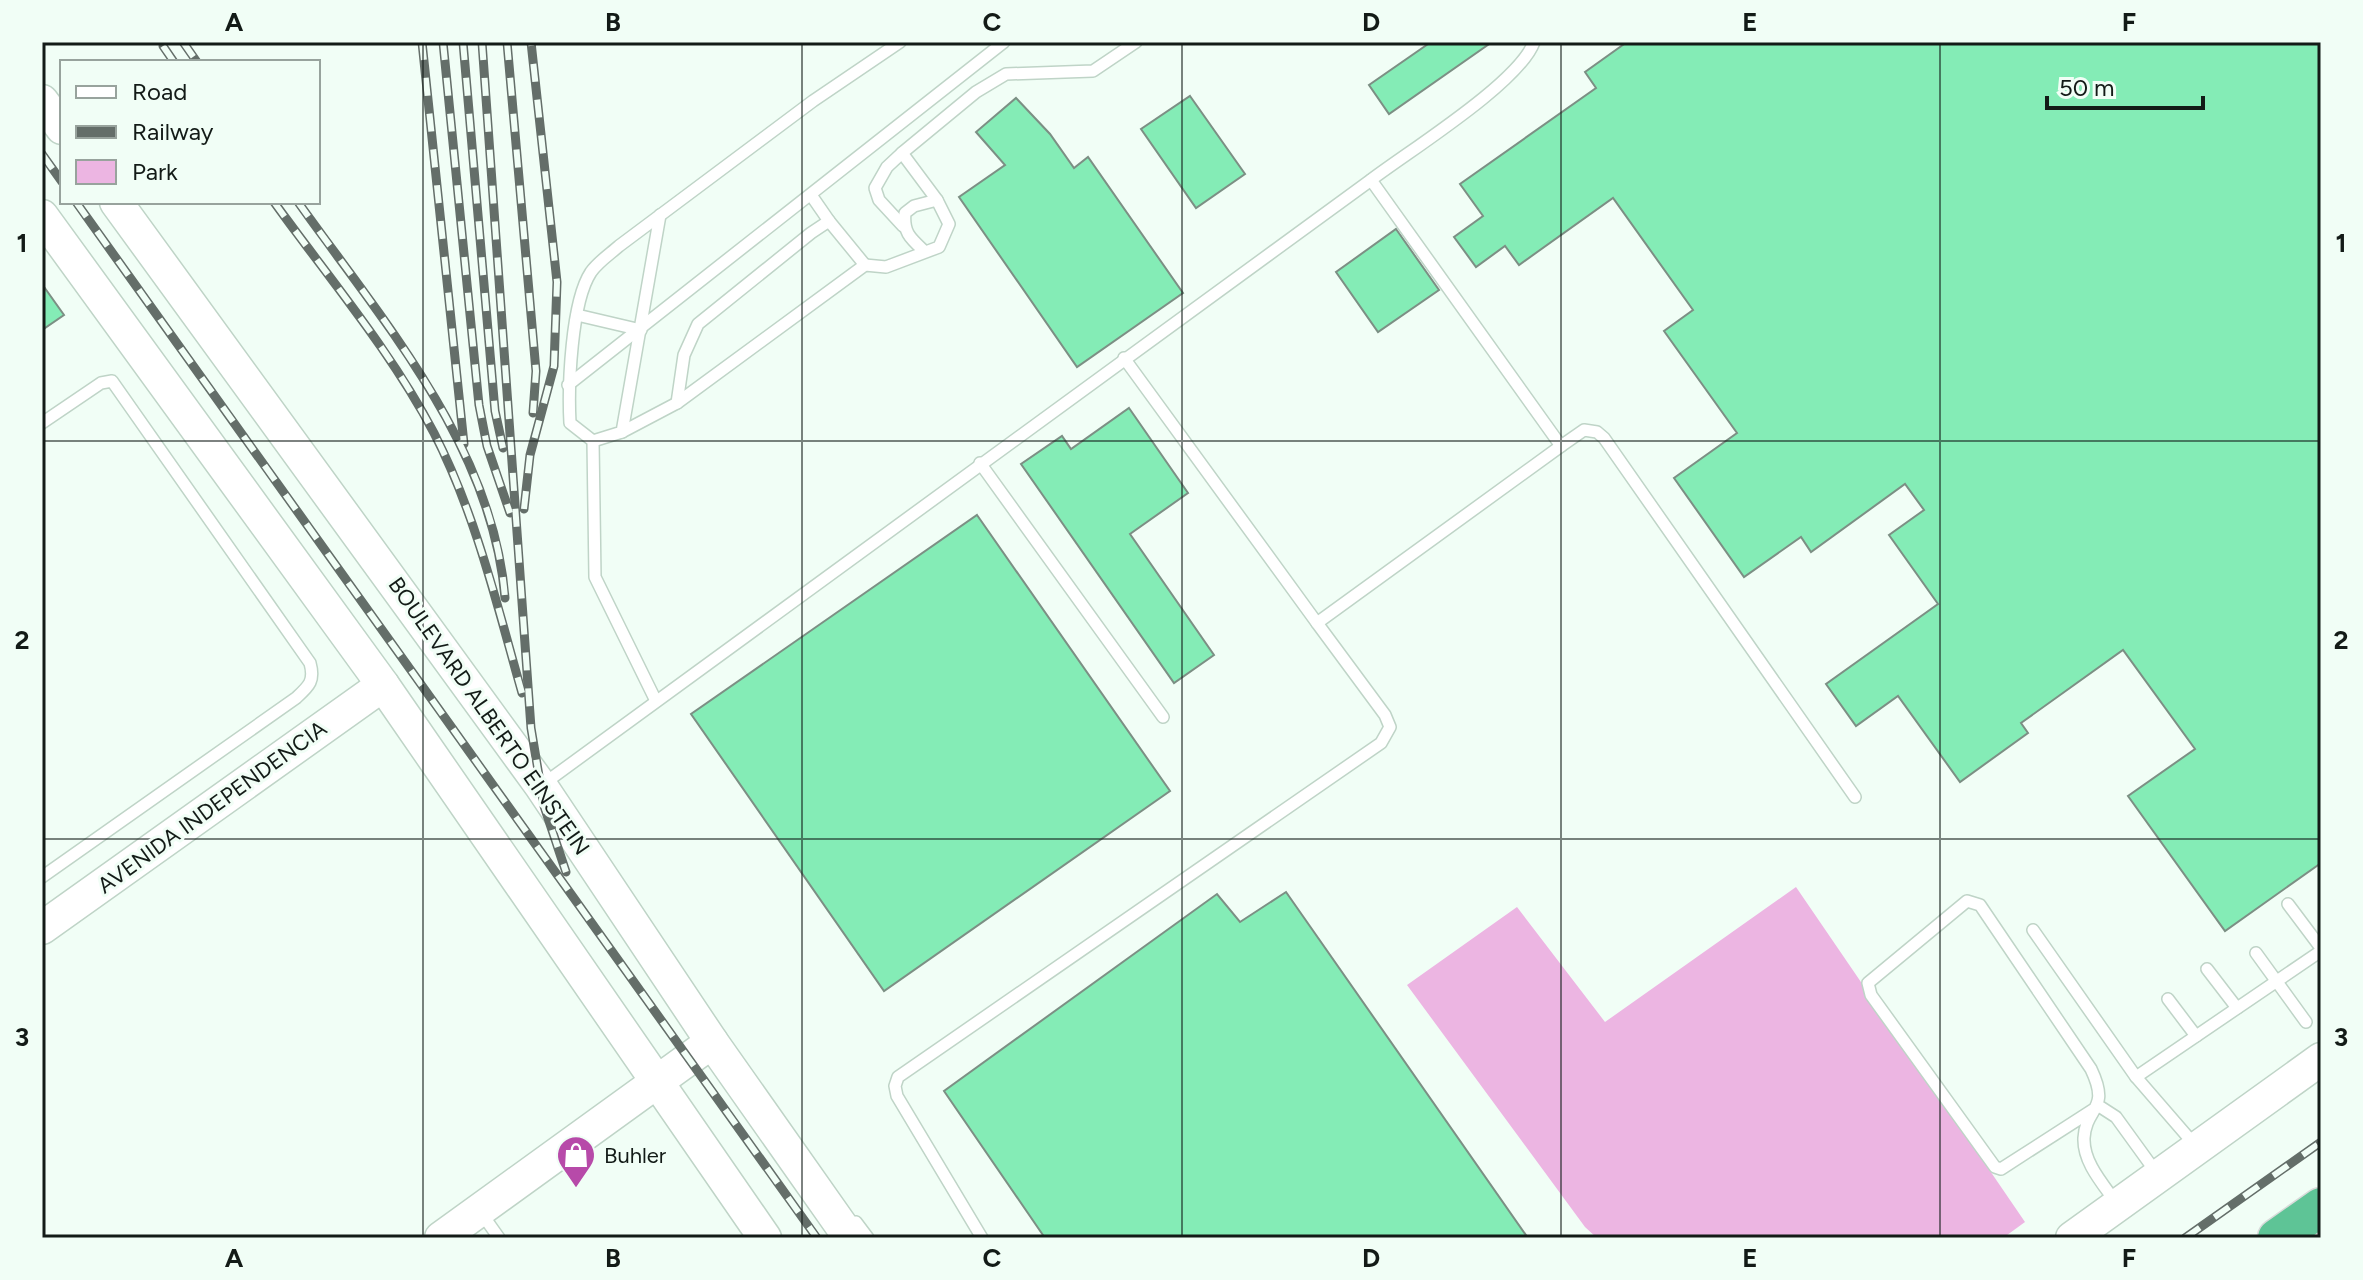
<svg xmlns="http://www.w3.org/2000/svg" width="2363" height="1280" font-family="Figtree,sans-serif">
	<rect width="100%" height="100%" fill="#f1fef6"/>
	<path fill="#ecb5e2" d="M1796 887 2025 1222 2003 1238H1597L1585 1227 1407 985 1517 907 1605 1022Z"/>
	<g fill="#84ecb6" stroke="#7c8f84" stroke-width="2">
		<path d="M1431 42H1492L1389 114 1369 85Z"/>
		<path d="M1627 42H2321V863L2225 931 2128 796 2195 749 2123 650 2021 723 2028 733 1960 782 1898 696 1856 726 1826 684 1938 604 1889 535 1924 510 1905 484 1811 552 1801 537 1744 577 1674 478 1737 433 1664 331 1693 310 1613 198 1519 265 1505 246 1476 267 1454 237 1483 216 1460 184 1596 88 1585 72Z"/>
		<path d="M1190 96 1245 174 1196 208 1141 129Z"/>
		<path d="M1016 98 1050 134 1074 168 1088 157 1183 293 1077 367 959 197 1005 165 976 132Z"/>
		<path d="M1396 229 1439 290 1378 332 1336 272Z"/>
		<path d="M42 284 64 315 42 330Z"/>
		<path d="M1129 408 1188 493 1130 534 1214 655 1174 683 1021 464 1062 436 1071 449Z"/>
		<path d="M977 515 1170 791 884 991 691 714Z"/>
		<path d="M1286 892 1528 1238H1045L944 1091 1217 894 1240 922Z"/>
	</g>
	<g fill="none" stroke-linecap="round" stroke-linejoin="round">
		<g stroke="#bfd4c7" stroke-width="14">
			<g id="service">
				<path d="M902 153 887 167 875 188 879 200 903 226"/>
				<path d="M811 195 829 221"/>
				<path d="M923 250C910 238 903 232 905 213L914 206 937 200"/>
				<path d="M577 315 641 330"/>
				<path d="M1124 358 1317 623"/>
				<path d="M568 385 1004 42"/>
				<path d="M677 403 684 355 698 324 811 233 829 221 865 265"/>
				<path d="M42 423 101 383 112 381 310 663C315 681 309 686 296 698L42 877"/>
				<path d="M622 432 677 403 865 265 886 267 939 247 949 224 937 200 902 153 976 92 1006 74 1093 71 1136 42"/>
				<path d="M593 441 622 432 660 215"/>
				<path d="M1561 446 1584 430 1597 432 1604 438 1855 797"/>
				<path d="M980 463 1163 717"/>
				<path d="M656 701 595 577 593 441 570 423C568 387 571 302 591 272 598 262 610 254 619 246L813 101 900 42"/>
				<path d="M542 785 1371 180"/>
				<path d="M2288 904 2321 948"/>
				<path d="M2033 930 2136 1077 2194 1144"/>
				<path d="M2256 953 2306 1022"/>
				<path d="M2207 969 2237 1008"/>
				<path d="M2168 999 2196 1036"/>
				<path d="M2136 1077 2321 951"/>
				<path d="M2117 1204C2104 1185 2083 1163 2084 1138 2086 1106 2111 1111 2091 1069L1980 905 1967 901 1868 983 1871 995 1995 1167 2001 1169 2099 1106 2116 1117 2158 1175"/>
				<path d="M482 1214 499 1238"/>
				<path d="M856 1222 868 1238"/>
				<path d="M982 1238 897 1096 895 1086 898 1077 1381 743 1390 727 1385 715 1317 623 1561 446 1371 180C1409 151 1519 83 1534 42"/>
			</g>
		</g>
		<g stroke="#bfd4c7" stroke-width="35">
			<g id="secondary">
				<path d="M42 101 62 128"/>
				<path d="M116 202 541 786 712 1042 850 1238"/>
				<path d="M42 216 383 685 765 1238"/>
				<path d="M42 928 383 685"/>
				<path d="M441 1238 712 1042"/>
				<path d="M2072 1238 2321 1059"/>
			</g>
		</g>
		<g stroke="#d9dbda" stroke-width="41">
			<path id="trunk" d="M2277 1238 2321 1207"/>
		</g>
		<use href="#service" stroke="#fff" stroke-width="11"/>
		<use href="#secondary" stroke="#fff" stroke-width="32"/>
		<use href="#trunk" stroke="#5ec496" stroke-width="38"/>
		<g stroke="#646e69" stroke-width="9">
			<g id="rail">
				<path d="M183 42 197 62"/>
				<path d="M422 42 464 444"/>
				<path d="M443 42 479 405 487 446 510 513"/>
				<path d="M463 42 495 411 503 448"/>
				<path d="M482 42 531 728 544 806 566 872"/>
				<path d="M507 42 536 371 533 413"/>
				<path d="M163 46 174 62"/>
				<path d="M42 154 62 182"/>
				<path d="M76 202 817 1238"/>
				<path d="M274 202C328 277 391 351 434 433 476 515 497 605 522 693"/>
				<path d="M298 202C382 320 493 446 505 598"/>
				<path d="M524 509 530 455 554 366 557 282 531 42"/>
				<path d="M2185 1238 2321 1142"/>
			</g>
		</g>
		<use href="#rail" stroke="#f1fef6" stroke-width="6" stroke-dasharray="18" stroke-linecap="butt"/>
	</g>
	<path fill="none" stroke="#131b17" stroke-width="2" stroke-opacity="0.55" d="M423 42V1238M802 42V1238M1182 42V1238M1561 42V1238M1940 42V1238M42 441H2321M42 839H2321"/>
	<defs>
		<g id="shop-pin" transform="scale(2)"><path d="M0 17L-7.5 6A9.5 9.5 0 1 1 7.5 6Z" fill="#b74aa9" stroke="#f1fef6"/><path d="M-5-2.5h2.3a2.7 3.5 0 0 1 5.4 0H5L5.5 6h-11ZM-1.5-2.5h3a1.5 2.3 0 0 0-3 0Z" fill="#fff"/></g>
	</defs>
	<g fill-rule="evenodd">
		<use href="#shop-pin" x="576" y="1155"/>
	</g>
	<g text-anchor="middle" dominant-baseline="central" stroke-width="6" stroke-linejoin="round" paint-order="stroke">
		<g font-size="22" fill="#131b17" stroke="#f1fef6">
			<text transform="translate(489 716) rotate(55)">BOULEVARD ALBERTO EINSTEIN</text>
			<text transform="translate(212 807) rotate(-36)">AVENIDA INDEPENDENCIA</text>
		</g>
		<g font-size="22" fill="#131b17" stroke="#f1fef6" text-anchor="start">
			<text x="604" y="1155">Buhler</text>
		</g>
	</g>
	<rect width="2363" height="1280" fill="none" stroke="#f1fef6" stroke-width="88"/>
	<rect x="60" y="60" width="260" height="144" fill="#f1fef6" stroke="#98a39d" stroke-width="2"/>
	<rect x="76" y="86" width="40" height="12" fill="#ffffff" stroke="#98a39d" stroke-width="2"/>
	<text x="132" y="100" font-size="24" fill="#131b17">Road</text>
	<rect x="76" y="126" width="40" height="12" fill="#646e69" stroke="#98a39d" stroke-width="2"/>
	<text x="132" y="140" font-size="24" fill="#131b17">Railway</text>
	<rect x="76" y="160" width="40" height="24" fill="#ecb5e2" stroke="#98a39d" stroke-width="2"/>
	<text x="132" y="180" font-size="24" fill="#131b17">Park</text>
	<path d="M2047 96v12h156v-12" fill="none" stroke="#131b17" stroke-width="4"/>
	<text x="2059" y="96" font-size="24" fill="#131b17" stroke="#f1fef6" stroke-width="6" paint-order="stroke">50 m</text>
	<rect x="44" y="44" width="2275" height="1192" fill="none" stroke="#131b17" stroke-width="3"/>
	<g font-size="26" text-anchor="middle" font-weight="bold" fill="#131b17">
		<text x="234" y="31">A</text>
		<text x="613" y="31">B</text>
		<text x="992" y="31">C</text>
		<text x="1371" y="31">D</text>
		<text x="1750" y="31">E</text>
		<text x="2129" y="31">F</text>
		<text x="22" y="252">1</text>
		<text x="2341" y="252">1</text>
		<text x="22" y="649">2</text>
		<text x="2341" y="649">2</text>
		<text x="22" y="1046">3</text>
		<text x="2341" y="1046">3</text>
		<text x="234" y="1267">A</text>
		<text x="613" y="1267">B</text>
		<text x="992" y="1267">C</text>
		<text x="1371" y="1267">D</text>
		<text x="1750" y="1267">E</text>
		<text x="2129" y="1267">F</text>
	</g>
</svg>
